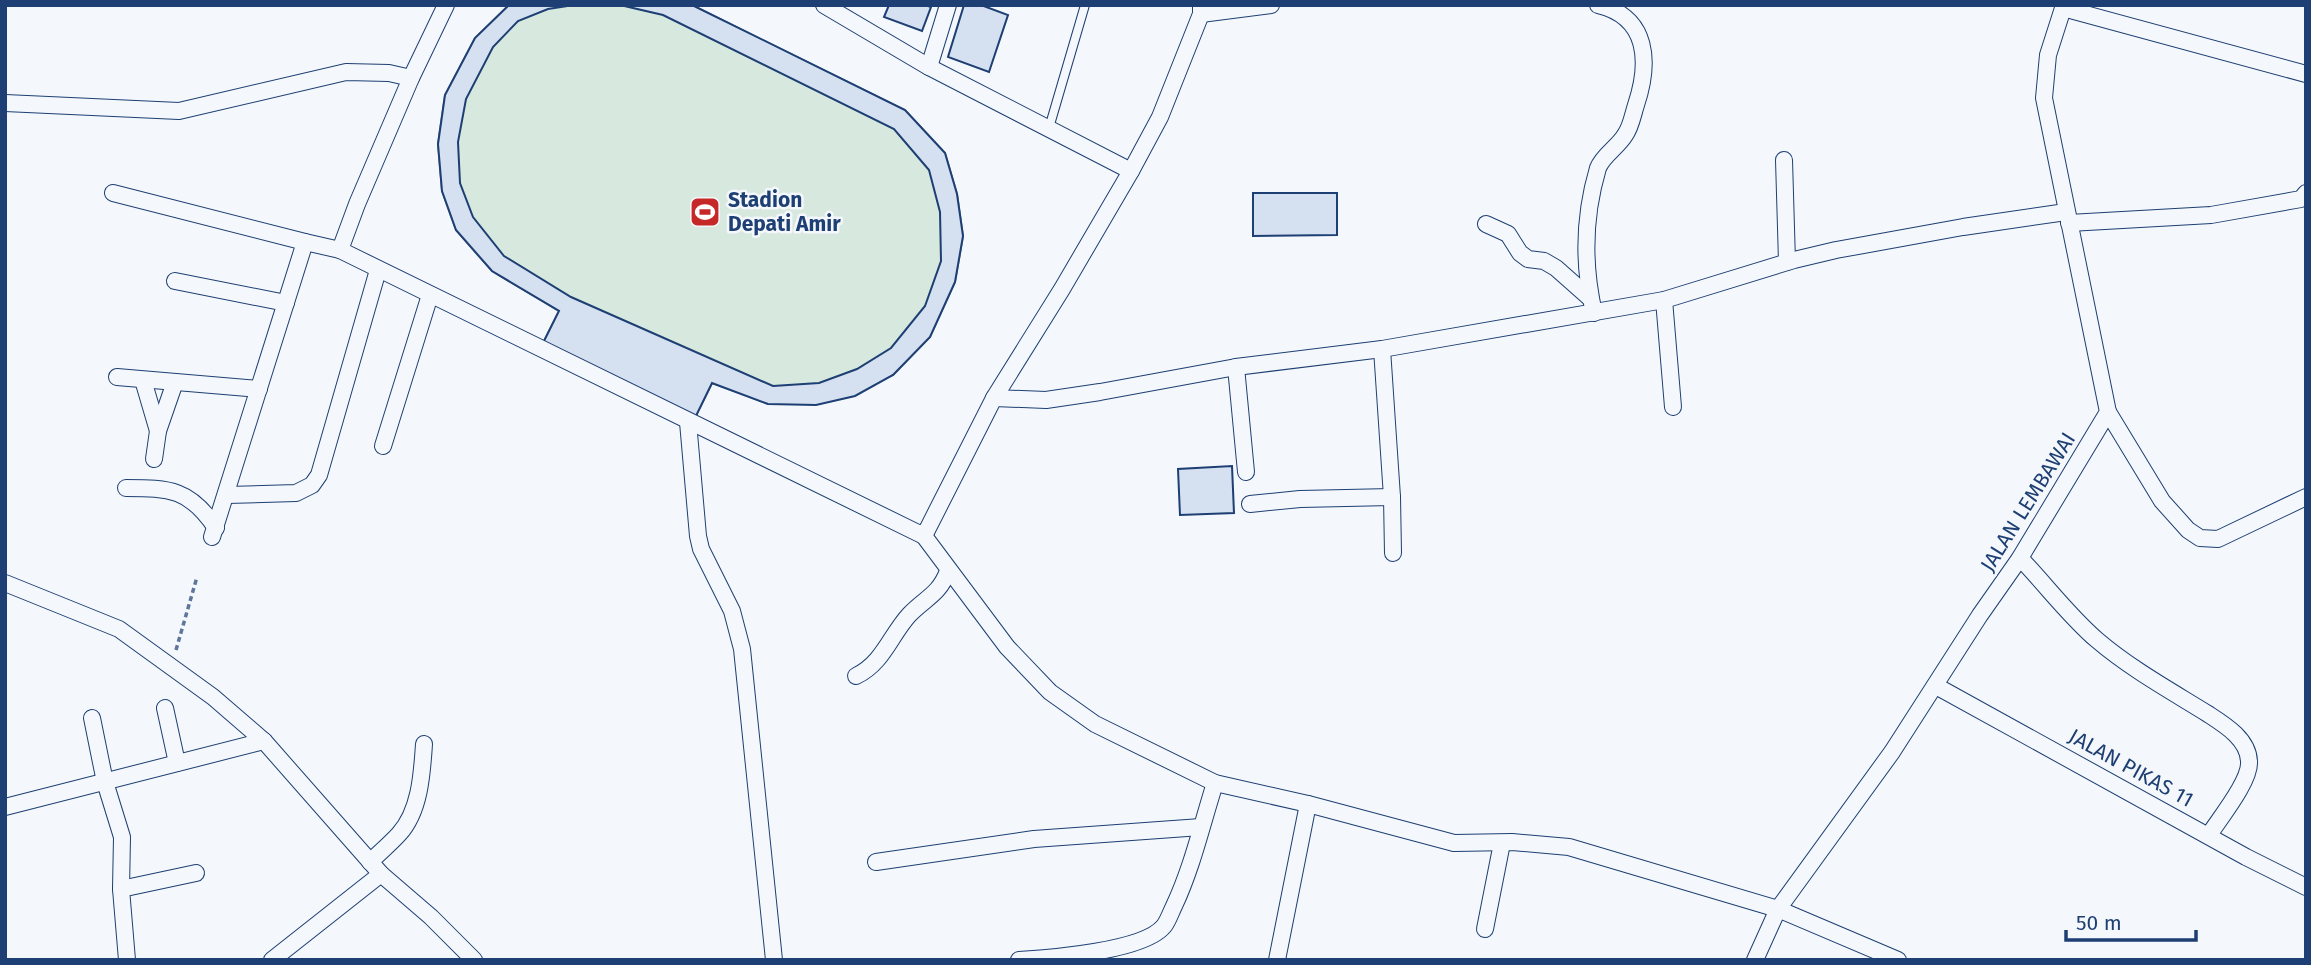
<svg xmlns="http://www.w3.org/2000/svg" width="2311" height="965" font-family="'Fira Sans',sans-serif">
	<rect width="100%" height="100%" fill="#f4f7fb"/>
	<path fill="#d7e8df" stroke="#687fa3" stroke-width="2" d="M509 5H692L905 110 945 153 957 194 963 236 955 282 930 337 893 375 768 404 712 383 694 420 542 345 559 311 492 271 456 230 442 191 438 144 445 95 475 38Z"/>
	<g fill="#d5e0f0" stroke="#1d3f73" stroke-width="2">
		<path d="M509 5H574L548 9 518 21 493 47 466 99 458 142 460 183 473 217 504 256 571 297 773 386 819 383 857 369 891 348 925 306 941 261 940 212 929 170 894 129 663 15 620 5H692L905 110 945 153 957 194 963 236 955 282 930 337 893 375 855 396 816 405 768 404 712 383 694 420 542 345 559 311 492 271 456 230 442 191 438 144 445 95 475 38Z"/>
		<path d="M889 5H925L931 7 922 31 884 17Z"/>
		<path d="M964 5H981L1008 15 989 72 948 57Z"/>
		<path d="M1253 193H1337V235L1253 236Z"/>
		<path d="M1232 466 1234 513 1180 515 1178 469Z"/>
	</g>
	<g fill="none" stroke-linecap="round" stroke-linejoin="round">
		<g stroke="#1d3f73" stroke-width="10">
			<path id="lane" d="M1049 128 1085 5"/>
		</g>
		<g stroke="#1d3f73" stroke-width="18">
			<g id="street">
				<path d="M446 5 411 78 357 204 340 250 924 536 994 398 1046 400 1100 392 1236 367 1382 349 1664 300 1794 260 1836 250 1963 227 2066 212"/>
				<path d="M824 5 929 67 1131 171 1062 289 994 398"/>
				<path d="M2063 8 2306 74"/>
				<path d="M1201 14 1271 5"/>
				<path d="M929 67 948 5"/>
				<path d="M5 103 179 111 346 72 389 73 411 78"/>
				<path d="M1784 160 1787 262"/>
				<path d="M1131 171 1160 117 1201 14V5"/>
				<path d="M113 193 305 242 212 537"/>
				<path d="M2069 223 2211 215 2301 199 2306 193"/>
				<path d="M1486 224 1508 234 1520 253 1528 259 1544 261 1556 268 1591 299"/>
				<path d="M305 242 340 250"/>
				<path d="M175 281 286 303"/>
				<path d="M1664 300 1673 407"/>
				<path d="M1594 313C1583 265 1584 215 1598 168 1603 155 1618 147 1625 135 1631 127 1633 114 1636 105 1650 63 1649 17 1598 5"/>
				<path d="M1382 349 1392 497 1393 553"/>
				<path d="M1236 367 1246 472"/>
				<path d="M117 377 259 389"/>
				<path d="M143 380 158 431"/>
				<path d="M2108 412 2162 501 2188 530 2200 538 2218 539 2306 497"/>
				<path d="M688 422 698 536 701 549 732 611 742 649 774 960"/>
				<path d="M383 446 430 295"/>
				<path d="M154 459 158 431 175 382"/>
				<path d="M126 488C170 488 190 489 216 528"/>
				<path d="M227 495 296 493 312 485 319 475 378 270"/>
				<path d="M1250 504 1300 499 1392 497"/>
				<path d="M924 536 1007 647 1050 692 1095 724 1215 783 1308 804 1454 843 1512 842 1569 847 1778 909 1898 960"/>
				<path d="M2020 558C2046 585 2069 616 2097 640 2131 669 2171 691 2208 714 2225 725 2248 739 2249 761 2251 780 2220 818 2209 835"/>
				<path d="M5 583 119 629 213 697 264 741 381 874 431 917 474 960"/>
				<path d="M856 676C883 663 890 636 909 615 925 598 939 595 948 571"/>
				<path d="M1936 686 2246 857 2306 887"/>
				<path d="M165 708 177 763"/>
				<path d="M92 718 105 782 122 837 121 889 127 960"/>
				<path d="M5 807 264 741"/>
				<path d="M370 862C379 853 390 844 399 834 420 811 422 774 424 744"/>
				<path d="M876 862 1034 839 1201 827"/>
				<path d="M121 889 196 873"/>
				<path d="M1485 929 1502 843"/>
				<path d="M272 960 381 874"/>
				<path d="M1019 960C1051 958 1144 951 1164 926 1168 921 1171 912 1174 906 1192 868 1202 824 1215 783"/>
				<path d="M1277 960 1308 804"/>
				<path d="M1755 960 1778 909 1892 752 1980 615 2020 558 2108 412 2044 98 2048 55 2064 5"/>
			</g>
		</g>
		<path stroke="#5e769c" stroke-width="3.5" stroke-dasharray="5 3.5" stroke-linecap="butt" d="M176 650 197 577"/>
		<use href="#lane" stroke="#f4f7fb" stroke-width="8"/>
		<use href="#street" stroke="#f4f7fb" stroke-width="16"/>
	</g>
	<defs>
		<g id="stadium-square" transform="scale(1.575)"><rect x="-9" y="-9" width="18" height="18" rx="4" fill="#c62828" stroke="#f4f7fb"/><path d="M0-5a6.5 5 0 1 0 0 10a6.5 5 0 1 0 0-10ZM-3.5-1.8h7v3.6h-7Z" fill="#fff"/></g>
	</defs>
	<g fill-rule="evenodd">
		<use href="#stadium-square" x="705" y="212"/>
	</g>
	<g text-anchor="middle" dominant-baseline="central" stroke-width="5" stroke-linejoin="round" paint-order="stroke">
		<g font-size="21" font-weight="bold" fill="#1d3f73" stroke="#f4f7fb" text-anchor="start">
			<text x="728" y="200">Stadion<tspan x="728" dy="24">Depati Amir</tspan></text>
		</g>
		<g font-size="21" fill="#1d3f73" stroke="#f4f7fb">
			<text transform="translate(2028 502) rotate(-58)">JALAN LEMBAWAI</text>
			<text transform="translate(2131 768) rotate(29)">JALAN PIKAS 11</text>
		</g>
	</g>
	<rect width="2311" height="965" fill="none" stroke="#1d3f73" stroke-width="14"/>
	<path d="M2066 930v10h130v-10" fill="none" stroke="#1d3f73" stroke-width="3.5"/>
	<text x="2076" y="930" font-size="21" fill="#1d3f73" stroke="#f4f7fb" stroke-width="5" paint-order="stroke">50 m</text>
</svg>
